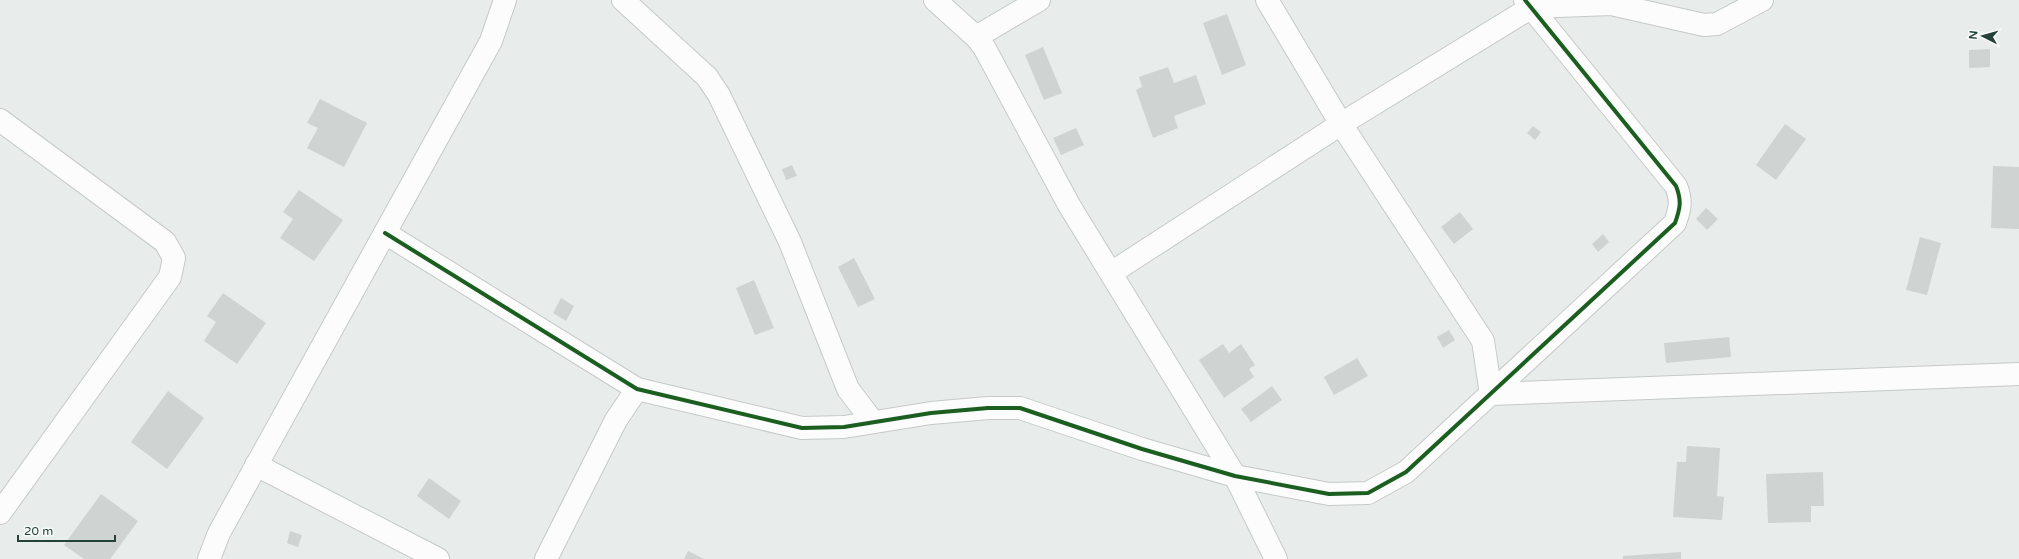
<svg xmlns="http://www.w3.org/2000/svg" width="2019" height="559" font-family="'Varela Round',sans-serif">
	<rect width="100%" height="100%" fill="#e8edeb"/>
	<g fill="#cfd4d2">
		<path d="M1227 14 1246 65 1222 75 1203 23Z"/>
		<path d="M1043 47 1062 93 1044 100 1025 55Z"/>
		<path d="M1990 49V67L1969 68V50Z"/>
		<path d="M1168 67 1174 83 1196 75 1206 104 1174 116 1178 128 1153 138 1136 90 1142 87 1139 77Z"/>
		<path d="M320 99 367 123 344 167 307 148 318 128 307 123Z"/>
		<path d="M1785 124 1806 139 1776 180 1756 165Z"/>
		<path d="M1533 126 1541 132 1535 140 1527 133Z"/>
		<path d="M1076 128 1084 145 1061 155 1053 138Z"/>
		<path d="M792 165 797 176 786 180 782 169Z"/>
		<path d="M1993 166 2019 167V229L1991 228Z"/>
		<path d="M299 190 343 220 314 261 280 238 293 219 283 212Z"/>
		<path d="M1706 208 1718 219 1707 230 1696 219Z"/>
		<path d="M1460 212 1473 229 1454 244 1441 227Z"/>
		<path d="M1603 234 1609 242 1598 252 1592 244Z"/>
		<path d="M1920 237 1941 243 1927 295 1906 290Z"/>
		<path d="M854 258 875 299 858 307 838 267Z"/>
		<path d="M754 280 774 328 755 335 736 288Z"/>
		<path d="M223 293 266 323 237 364 204 341 216 322 207 316Z"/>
		<path d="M561 298 574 306 566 321 553 313Z"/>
		<path d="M1449 330 1455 340 1443 348 1437 337Z"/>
		<path d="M1729 337 1731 357 1666 363 1664 343Z"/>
		<path d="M1223 344 1229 353 1241 344 1255 365 1249 369 1254 377 1224 398 1199 360Z"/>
		<path d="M1357 358 1368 376 1334 395 1324 377Z"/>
		<path d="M1272 386 1282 400 1251 422 1241 409Z"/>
		<path d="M168 391 204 418 167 469 131 442Z"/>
		<path d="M1687 446 1720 448 1717 496 1724 497 1722 520 1673 517 1677 462H1686Z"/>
		<path d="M1823 472 1824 506H1811V522L1768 523 1766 474Z"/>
		<path d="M429 478 461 501 449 519 417 496Z"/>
		<path d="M101 494 138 521 110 559H84L64 545Z"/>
		<path d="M290 531 302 535 298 547 287 543Z"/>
		<path d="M688 551 704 559H684Z"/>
		<path d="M1681 552V559H1623V556Z"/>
	</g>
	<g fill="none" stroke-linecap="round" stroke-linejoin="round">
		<g stroke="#c5cac8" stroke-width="24">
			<g id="minor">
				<path d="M623 0 707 77 719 95 790 242 848 389 873 422"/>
				<path d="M935 0 976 37 984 47 1069 205 1235 476 1276 559"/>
				<path d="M1267 0 1341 124 1483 341 1491 394 2019 374"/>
				<path d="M976 37 1039 0"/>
				<path d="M0 120 165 242 174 258 170 277 0 513"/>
				<path d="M385 233 637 389 802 428 844 427 931 413 988 408H1020L1142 449 1235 476 1329 494 1368 493 1406 472 1675 223C1680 209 1682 201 1676 186L1525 0"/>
				<path d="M1111 273 1341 124 1532 7 1611 4 1704 25 1717 24 1762 0"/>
				<path d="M256 465 438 559"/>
				<path d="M209 559 219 533 491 41 505 0"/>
				<path d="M546 559 616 420 637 389"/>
			</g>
		</g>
		<use href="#minor" stroke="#fcfcfc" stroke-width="22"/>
		<g stroke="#f7fbf9" stroke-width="6">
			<path id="cycleway" d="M385 233 637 389 802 428 844 427 931 413 988 408H1020L1142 449 1235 476 1329 494 1368 493 1406 472 1675 223C1680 209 1682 201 1676 186L1525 0"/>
		</g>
		<use href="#cycleway" stroke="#1b5e20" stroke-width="4"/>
	</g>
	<g transform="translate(1983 36) rotate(276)" stroke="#f7fbf9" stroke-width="3" paint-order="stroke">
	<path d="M0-3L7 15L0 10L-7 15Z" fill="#24423a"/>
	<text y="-6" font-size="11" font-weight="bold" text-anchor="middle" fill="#24423a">N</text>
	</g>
	<path d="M18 535v6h97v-6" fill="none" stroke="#24423a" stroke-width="2"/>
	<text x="24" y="535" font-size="12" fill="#24423a" stroke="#f7fbf9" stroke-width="3" paint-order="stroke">20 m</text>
</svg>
